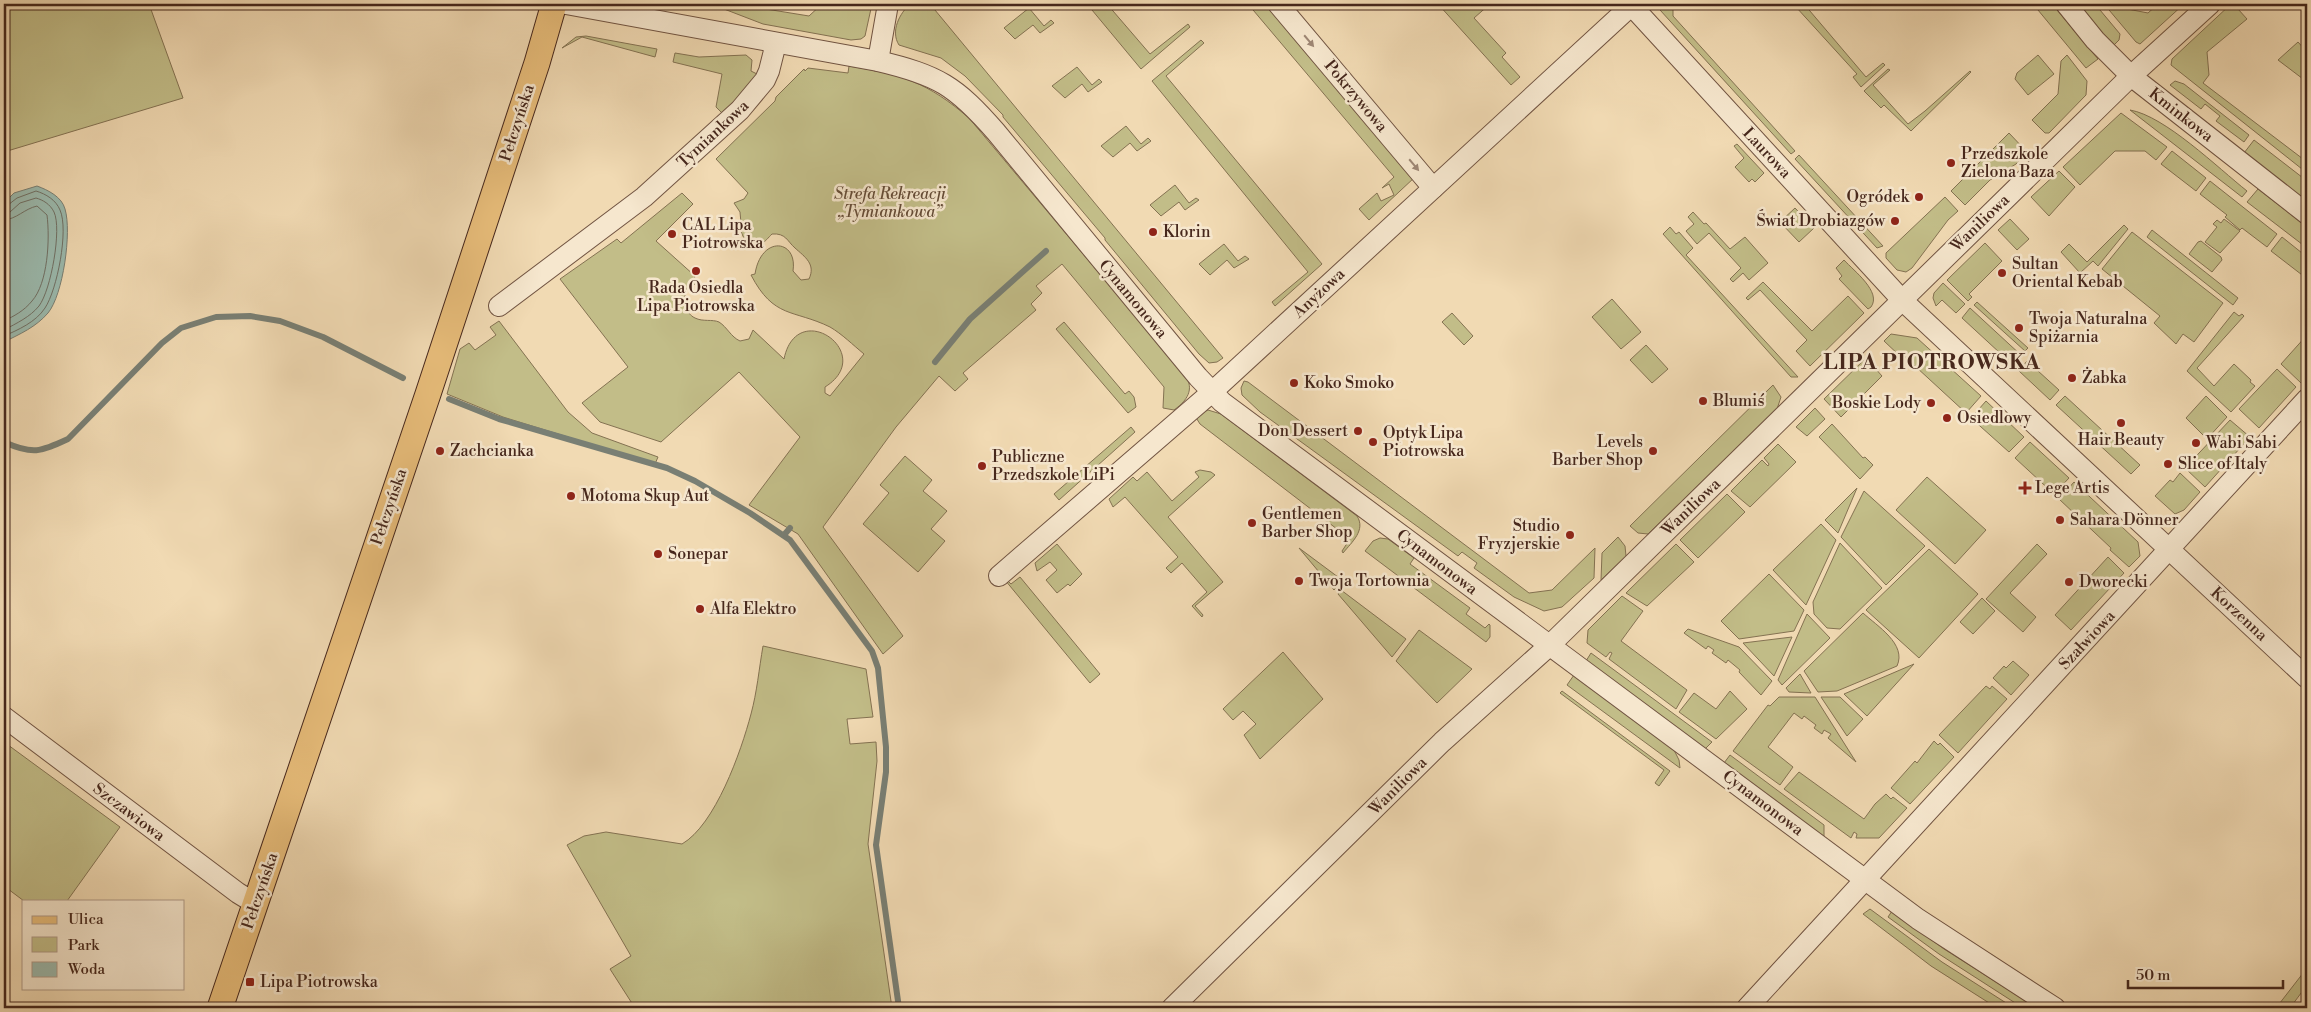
<svg xmlns="http://www.w3.org/2000/svg" width="2311" height="1012" font-family="'Libre Bodoni',serif">
	<rect width="100%" height="100%" fill="#f1dab3"/>
	<filter id="stains"><feTurbulence type="fractalNoise" baseFrequency=".004" numOctaves="4"/><feColorMatrix values="0 0 0 0 .2 0 0 0 0 .09 0 0 0 0 .02 0 0 0 .5 -.17"/></filter>
	<radialGradient id="worn" r=".72"><stop offset=".6" stop-color="#630" stop-opacity="0"/><stop offset="1" stop-color="#630" stop-opacity=".3"/></radialGradient>
	<g fill="#c2bd88" stroke="#847252">
		<path d="M4 4H149L183 98 4 152Z"/>
		<path d="M704 4H735L809 16 822 4H872L865 36 861 39 851 40 763 24 724 9Z"/>
		<path d="M910 4H930L1223 358 1217 362 1209 363 1199 354 1105 240V238L1003 117V115L965 76 941 58 899 45C890 31 900 13 910 4Z"/>
		<path d="M1087 4H1107L1150 54 1188 24 1190 27 1141 69Z"/>
		<path d="M1248 4H1269L1415 177 1369 220 1359 209 1377 193 1381 201 1394 195 1389 184 1382 188 1394 177Z"/>
		<path d="M1438 4H1490L1474 18 1506 53 1502 57 1520 77 1511 85Z"/>
		<path d="M1659 4H1673V16L1795 151 1791 154 1660 10Z"/>
		<path d="M1799 4H1804L1866 77 1883 63 1885 65 1861 87 1853 77 1857 74 1796 7Z"/>
		<path d="M2033 4H2052L2098 59 2086 68Z"/>
		<path d="M2076 4H2095L2120 34 2119 40 2112 47Z"/>
		<path d="M2104 4H2114L2117 7 2148 13 2158 4H2184L2140 44 2136 42Z"/>
		<path d="M2231 4 2240 7 2238 9 2247 19 2207 52 2209 75 2203 83 2307 162V173L2171 65 2172 59Z"/>
		<path d="M1029 8 1044 26 1051 20 1054 23 1040 33 1033 25 1015 39 1004 28Z"/>
		<path d="M586 36 657 49 655 57 582 37 562 48 576 37Z"/>
		<path d="M1201 40 1204 43 1166 76 1322 264 1275 306 1272 302 1308 272 1152 81Z"/>
		<path d="M2298 42 2307 52V82L2278 60Z"/>
		<path d="M675 53 699 57 746 55 752 60 751 71 757 74 745 90 722 113 716 107 722 74 673 62Z"/>
		<path d="M2038 55 2054 74 2028 95 2015 79 2017 73Z"/>
		<path d="M2067 55 2087 81 2086 95 2049 133H2045L2032 120 2058 94 2061 61Z"/>
		<path d="M849 66C903 75 927 82 969 118L1187 378C1194 392 1185 402 1174 410L1163 408 1164 387 1062 264 1036 286 1042 293 1031 304 1036 310 963 373 968 379 955 391 939 376 896 427 823 527 903 636 883 654 798 534 749 505 800 437 739 372 661 442 600 422 582 403 628 367 560 279 617 239 621 243 682 193 693 204 656 241 695 276 694 280 696 283 692 287 688 286C682 296 684 313 695 318 703 322 712 319 719 322 727 327 731 337 740 341L749 339 753 330 784 359C797 296 878 354 825 387V393L830 396 864 354C853 345 842 334 830 327 793 309 774 319 751 275L755 274C761 235 798 239 793 271L801 280 809 279C816 264 805 257 795 248 787 241 786 233 772 234 765 241 758 251 747 245L738 225 741 223 740 212 734 203 744 199 748 193 716 159 775 101 776 97 804 69 805 71 808 68 848 73Z"/>
		<path d="M1077 67 1092 85 1099 79 1102 82 1088 92 1082 84 1065 98 1052 86Z"/>
		<path d="M1888 69 1890 70 1873 85 1908 124 1925 111 1970 71 1971 72 1911 131 1884 105 1881 108 1864 91Z"/>
		<path d="M2175 81 2184 84 2249 135 2244 142 2216 121 2220 116 2205 104 2201 109 2170 85Z"/>
		<path d="M2130 110C2165 116 2218 168 2247 191L2242 197Z"/>
		<path d="M2121 113 2167 147 2156 160 2145 151H2115L2080 185 2063 167Z"/>
		<path d="M1126 126 1141 144 1148 138 1151 141 1137 151 1130 143 1113 157 1101 146Z"/>
		<path d="M2009 133 2026 151V154L2016 164 1990 180 1965 205 1951 191Z"/>
		<path d="M2254 140 2307 181V202L2244 153Z"/>
		<path d="M1737 144 1764 173 1755 182 1752 179 1749 182 1735 167 1744 158 1734 146Z"/>
		<path d="M2172 151 2206 178 2196 191 2161 164Z"/>
		<path d="M1799 155 1883 246 1877 248 1795 159Z"/>
		<path d="M2059 171 2075 187 2049 216 2031 197Z"/>
		<path d="M2210 181 2277 234 2267 247 2242 228 2240 230 2225 217 2227 215 2200 194Z"/>
		<path d="M1175 185 1189 203 1196 198 1199 200 1185 210 1179 202 1161 216 1150 205Z"/>
		<path d="M2258 189 2307 227V248L2247 202Z"/>
		<path d="M1945 197 1958 211 1948 220 1912 268 1906 272 1897 270 1886 258V253Z"/>
		<path d="M1795 208 1814 228 1799 242 1780 222Z"/>
		<path d="M1693 212 1704 224 1706 223 1730 249 1745 237 1768 263 1749 280 1743 273 1733 282 1730 279 1741 268 1709 233 1697 244 1686 231 1694 224 1688 217Z"/>
		<path d="M2010 219 2029 239 2017 250 1998 230Z"/>
		<path d="M2224 219 2240 231 2220 253 2205 242 2217 227 2213 224 2217 220 2221 223Z"/>
		<path d="M2124 225 2128 229 2098 266 2093 261 2080 273 2061 252 2069 244 2087 262Z"/>
		<path d="M1670 227 1676 234 1679 232 1693 248 1686 255 1798 377H1791L1663 234Z"/>
		<path d="M2152 230 2238 298 2233 305 2147 237Z"/>
		<path d="M2132 232 2223 303 2194 342 2183 334 2176 344 2154 323 2160 316 2102 269Z"/>
		<path d="M2282 237 2307 257 2306 278 2271 251Z"/>
		<path d="M2201 241 2221 257 2222 260 2212 272 2189 254 2198 242Z"/>
		<path d="M1985 243 2002 261 1969 294 1972 297 1968 301 1947 280Z"/>
		<path d="M1224 244 1238 261 1245 256 1249 259 1234 268 1227 260 1210 275 1199 264Z"/>
		<path d="M1844 260C1854 271 1882 292 1871 307L1868 309 1839 279 1842 276 1836 268Z"/>
		<path d="M1763 282 1812 331 1848 296 1864 313 1810 366 1796 351 1807 340 1760 290 1748 300 1746 298Z"/>
		<path d="M1943 283 1965 304 1956 313 1942 300 1936 306 1933 298 1934 293Z"/>
		<path d="M1612 299 1641 332 1621 349 1592 317Z"/>
		<path d="M1977 302 2028 348 2025 351 1974 305Z"/>
		<path d="M1970 308 2022 356 2013 365 1962 318Z"/>
		<path d="M2234 312 2239 316 2242 314 2244 316 2197 368 2214 386 2234 364 2251 380 2250 382 2255 386 2231 412 2187 371Z"/>
		<path d="M1452 313 1473 336 1464 345 1442 322Z"/>
		<path d="M499 321 568 412 592 433 658 457 655 464 503 417 447 394 460 349 469 343 475 350 496 335 490 327Z"/>
		<path d="M1064 322 1125 394 1129 391 1134 397 1136 407 1128 413 1056 329Z"/>
		<path d="M1891 334 1917 338 1981 396 1966 413 1903 355 1901 357 1884 341Z"/>
		<path d="M2307 335V375L2301 383 2281 364Z"/>
		<path d="M1646 345 1668 369 1652 383 1630 360Z"/>
		<path d="M1866 358 1882 376 1841 417 1824 399Z"/>
		<path d="M2027 361 2059 390 2050 400 2019 371Z"/>
		<path d="M2277 369 2296 387 2259 428 2239 409Z"/>
		<path d="M1244 381 1248 382 1529 593 1552 590 1595 548 1594 578 1562 607 1544 611 1514 597 1474 568 1477 563 1462 552 1458 556 1260 412 1242 395 1241 388Z"/>
		<path d="M1773 385 1781 397 1777 409 1648 534 1638 533 1630 526Z"/>
		<path d="M2065 396 2140 465 2131 474 2056 405Z"/>
		<path d="M2206 396 2227 417 2207 439 2186 418Z"/>
		<path d="M1986 401 2024 437 2009 452 1971 418Z"/>
		<path d="M1815 408 1825 419 1807 436 1796 427Z"/>
		<path d="M1208 410 1221 414 1357 516C1366 530 1352 542 1343 553L1342 551 1350 539 1200 424 1195 416Z"/>
		<path d="M2230 420 2250 437 2205 487 2185 468Z"/>
		<path d="M1832 424 1863 458 1865 457 1873 465 1860 479 1819 437Z"/>
		<path d="M1131 427 1135 432 1059 500 1054 494Z"/>
		<path d="M2030 442 2069 478 2054 494 2015 458Z"/>
		<path d="M1778 444 1796 462 1750 507 1731 491 1762 460 1768 466 1769 464 1764 458Z"/>
		<path d="M905 456 932 480 923 491 947 511 931 529 945 541 918 572 863 524 889 493 880 485Z"/>
		<path d="M1200 470 1211 472 1215 475 1168 517 1223 582 1195 606 1203 615 1202 617 1192 606 1207 592 1182 563 1171 573 1166 568 1178 557 1125 497 1113 507 1109 499 1133 477 1137 481 1147 472 1172 501 1199 477 1195 472Z"/>
		<path d="M2180 473 2200 492 2184 510 2175 514 2155 496 2170 480 2173 482Z"/>
		<path d="M1927 477 1986 530 1955 564 1896 510Z"/>
		<path d="M2074 482 2138 542 2140 556 2129 567 2110 550 2111 548 2059 499Z"/>
		<path d="M1857 488 1838 533 1825 520Z"/>
		<path d="M1864 491 1925 546 1886 585 1841 537Z"/>
		<path d="M1727 494 1745 512 1698 558 1680 540Z"/>
		<path d="M1821 524 1836 540 1806 605 1773 570Z"/>
		<path d="M1618 537 1625 546 1626 556 1601 580 1602 553Z"/>
		<path d="M1380 538 1388 539 1414 558 1410 564 1470 608 1466 614 1485 628 1489 624 1490 625V637L1486 642 1365 551 1373 541Z"/>
		<path d="M1840 543 1882 588 1840 629 1827 628 1814 614 1813 602Z"/>
		<path d="M1057 544 1082 574 1070 586 1068 584 1057 593 1046 580 1057 570 1050 562 1037 571 1035 563Z"/>
		<path d="M1676 544 1694 562 1647 606 1626 593Z"/>
		<path d="M2037 544 2047 554 2010 593 2036 617 2023 632 1986 599Z"/>
		<path d="M1299 548 1342 580 1334 590Z"/>
		<path d="M1929 549 1978 594 1919 658 1866 610Z"/>
		<path d="M2108 557 2124 573 2071 630 2055 615Z"/>
		<path d="M1769 574 1804 610 1794 631 1739 639 1721 621Z"/>
		<path d="M1020 577 1100 674 1090 683 1005 580 1006 579 1011 584Z"/>
		<path d="M1341 590 1406 639 1392 657 1338 594Z"/>
		<path d="M1622 596 1643 611 1621 641 1687 690 1676 709 1609 659 1612 653 1610 652 1606 657 1587 643 1588 630Z"/>
		<path d="M1982 598 1995 611 1973 634 1960 622Z"/>
		<path d="M1863 613C1877 626 1907 644 1897 666L1837 691 1818 692 1804 671Z"/>
		<path d="M1807 614 1830 638 1782 685 1778 680Z"/>
		<path d="M1688 629 1739 647 1772 681 1761 695 1739 672 1740 670 1728 660 1726 663 1712 653 1714 650 1708 646 1706 649 1684 633Z"/>
		<path d="M1419 630 1472 669 1437 703 1396 661Z"/>
		<path d="M1792 637 1774 676 1743 643Z"/>
		<path d="M763 646 866 669 873 717 847 719 850 744 876 742 877 761 868 844 892 1008H635L610 969 631 956 567 845 584 836 606 832 682 844C715 825 741 752 751 714 757 692 759 669 763 646Z"/>
		<path d="M1283 652 1323 699 1260 759 1244 735 1256 724 1243 711 1233 720 1223 709Z"/>
		<path d="M1591 653 1712 742 1705 749 1586 661Z"/>
		<path d="M2013 661 2029 675 2011 695 1993 678 2004 666 2006 668Z"/>
		<path d="M1914 664 1867 716 1844 694Z"/>
		<path d="M1800 674 1811 693 1789 692 1786 688Z"/>
		<path d="M1574 675 1674 750 1679 760 1680 768 1567 685Z"/>
		<path d="M1986 686 1990 689 1992 686 2007 699 1958 753 1939 735Z"/>
		<path d="M1562 691 1670 771 1659 786 1655 783 1664 770 1560 693Z"/>
		<path d="M1730 691 1747 709 1716 739 1679 712 1694 693 1716 709Z"/>
		<path d="M1779 697H1815L1856 762 1828 738 1831 734 1824 730 1822 734 1814 728 1816 725 1804 716 1802 719 1794 713 1768 747 1793 767 1780 785 1733 751 1768 705 1770 706Z"/>
		<path d="M1821 697H1840L1863 719 1847 736Z"/>
		<path d="M1934 741 1938 745 1940 743 1954 757 1910 804 1891 788 1915 761 1917 763Z"/>
		<path d="M4 742 120 827 67 901H24L8 889 4 895Z"/>
		<path d="M1730 755 1824 825V837L1724 763Z"/>
		<path d="M1799 772 1864 819 1875 804 1886 794 1891 799 1893 797 1907 808 1879 838H1856L1857 834 1854 832 1851 838 1784 789Z"/>
		<path d="M1870 909 1942 962 2014 1008H1997L1931 966 1863 914Z"/>
		<path d="M1892 911 1944 949 2037 1008H2023L1939 954 1888 917Z"/>
		<path d="M2307 968V985L2290 1008H2276Z"/>
	</g>
	<path fill="#9bbaae" stroke="#797f74" d="M37 186C48 190 62 197 65 209 72 232 63 295 48 313 36 327 20 334 4 342V203L14 193Z"/>
	<g fill="none" stroke-linecap="round" stroke-linejoin="round">
		<g stroke="#707065" stroke-width="1">
			<path d="M4 206 8 205 17 198 36 191C46 194 56 200 60 210 69 230 57 290 45 308 36 322 18 330 4 336"/>
			<path d="M4 212H10L20 203 36 198C43 200 50 204 54 212 62 229 51 290 39 306 30 317 17 323 4 330"/>
			<path d="M4 220C17 219 24 209 37 206L47 215C50 239 48 283 32 301 24 311 14 316 4 321"/>
		</g>
		<g stroke="#797f74" stroke-width="6">
			<path d="M935 362 970 319 1046 251"/>
			<path d="M449 399 499 419 667 468 695 481 750 513 790 540 872 651 878 668 886 747V772L876 845 899 1008"/>
			<path d="M4 442C33 455 40 452 68 439L162 343 181 328 216 317 250 316 280 321 323 337 403 378"/>
			<path d="M784 535 790 528"/>
		</g>
		<g stroke="#715442" stroke-width="22">
			<g id="minor">
				<path d="M566 4 878 61C938 75 956 86 996 132L1198 377 1222 402 1918 919 2055 1008"/>
				<path d="M1278 4 1433 188"/>
				<path d="M2066 4 2095 40 2131 76 2307 214"/>
				<path d="M1631 5 1902 300 2307 678"/>
				<path d="M878 61 888 4"/>
				<path d="M499 306 644 197 740 110 765 80 769 71 776 43"/>
				<path d="M999 576 1212 392 1633 4"/>
				<path d="M4 717 238 893 256 904"/>
				<path d="M1172 1008 1442 742 1550 645 2131 76 2210 4"/>
				<path d="M1747 1008 2307 399"/>
			</g>
		</g>
		<g stroke="#46271c" stroke-width="27">
			<path id="major" d="M220 1008 428 394 537 63 554 4"/>
		</g>
		<use href="#minor" stroke="#f6e7ce" stroke-width="20"/>
		<use href="#major" stroke="#e8bd7a" stroke-width="25"/>
	</g>
	<defs><path id="oneway-solid" d="M-6-.8H1V-3.2L6.5 0L1 3.2V.8H-6Z" transform="scale(1.25)"/></defs>
	<g fill="#9e8775">
		<use href="#oneway-solid" transform="translate(1309 41) rotate(50)"/>
		<use href="#oneway-solid" transform="translate(1414 165) rotate(50)"/>
	</g>
	<g fill="#8f2418" stroke="#f6e7ce" stroke-width="2">
		<circle cx="1951" cy="163" r="5"/>
		<circle cx="1919" cy="197" r="5"/>
		<circle cx="1895" cy="221" r="5"/>
		<circle cx="1153" cy="232" r="5"/>
		<circle cx="672" cy="234" r="5"/>
		<circle cx="696" cy="271" r="5"/>
		<circle cx="2002" cy="273" r="5"/>
		<circle cx="2019" cy="328" r="5"/>
		<circle cx="2072" cy="378" r="5"/>
		<circle cx="1294" cy="383" r="5"/>
		<circle cx="1703" cy="401" r="5"/>
		<circle cx="1931" cy="403" r="5"/>
		<circle cx="1947" cy="418" r="5"/>
		<circle cx="2121" cy="423" r="5"/>
		<circle cx="1358" cy="431" r="5"/>
		<circle cx="1373" cy="442" r="5"/>
		<circle cx="2196" cy="443" r="5"/>
		<circle cx="440" cy="451" r="5"/>
		<circle cx="1653" cy="451" r="5"/>
		<circle cx="2168" cy="464" r="5"/>
		<circle cx="982" cy="466" r="5"/>
		<path d="M2022.5 480.5h5v5h5v5h-5v5h-5v-5h-5v-5h5z"/>
		<circle cx="571" cy="496" r="5"/>
		<circle cx="2060" cy="520" r="5"/>
		<circle cx="1252" cy="523" r="5"/>
		<circle cx="1570" cy="535" r="5"/>
		<circle cx="658" cy="554" r="5"/>
		<circle cx="1299" cy="581" r="5"/>
		<circle cx="2069" cy="582" r="5"/>
		<circle cx="700" cy="609" r="5"/>
		<rect x="245" y="977" width="10" height="10" rx="2.5"/>
	</g>
	<g text-anchor="middle" dominant-baseline="central" stroke-width="5" stroke-linejoin="round" paint-order="stroke">
		<g font-size="16" fill="#46271c" stroke="#f6e7ce">
			<text transform="translate(1356 96) rotate(50)">Pokrzywowa</text>
			<text transform="translate(2181 115) rotate(38)">Kminkowa</text>
			<text transform="translate(517 123) rotate(-72)">Pełczyńska</text>
			<text transform="translate(713 134) rotate(-43)">Tymiankowa</text>
			<text transform="translate(1767 153) rotate(47)">Laurowa</text>
			<text transform="translate(1980 223) rotate(-44)">Waniliowa</text>
			<text transform="translate(1319 293) rotate(-43)">Anyżowa</text>
			<text transform="translate(1133 299) rotate(50)">Cynamonowa</text>
			<text transform="translate(389 507) rotate(-71)">Pełczyńska</text>
			<text transform="translate(1691 507) rotate(-44)">Waniliowa</text>
			<text transform="translate(1437 562) rotate(37)">Cynamonowa</text>
			<text transform="translate(2239 614) rotate(43)">Korzenna</text>
			<text transform="translate(2087 640) rotate(-47)">Szałwiowa</text>
			<text transform="translate(1398 786) rotate(-45)">Waniliowa</text>
			<text transform="translate(1763 803) rotate(37)">Cynamonowa</text>
			<text transform="translate(129 812) rotate(37)">Szczawiowa</text>
			<text transform="translate(260 891) rotate(-71)">Pełczyńska</text>
		</g>
		<g font-size="16" fill="#46271c" stroke="#f6e7ce" text-anchor="start">
			<text x="1961" y="154">Przedszkole<tspan x="1961" dy="18">Zielona Baza</tspan></text>
			<text x="1909" y="197" text-anchor="end">Ogródek</text>
			<text x="1885" y="221" text-anchor="end">Świat Drobiazgów</text>
			<text x="682" y="225">CAL Lipa<tspan x="682" dy="18">Piotrowska</tspan></text>
			<text x="1163" y="232">Klorin</text>
			<text x="2012" y="264">Sultan<tspan x="2012" dy="18">Oriental Kebab</tspan></text>
			<text x="696" y="288" text-anchor="middle">Rada Osiedla<tspan x="696" dy="18">Lipa Piotrowska</tspan></text>
			<text x="2029" y="319">Twoja Naturalna<tspan x="2029" dy="18">Spiżarnia</tspan></text>
			<text x="2082" y="378">Żabka</text>
			<text x="1304" y="383">Koko Smoko</text>
			<text x="1713" y="401">Blumiś</text>
			<text x="1921" y="403" text-anchor="end">Boskie Lody</text>
			<text x="1957" y="418">Osiedlowy</text>
			<text x="1348" y="431" text-anchor="end">Don Dessert</text>
			<text x="1383" y="433">Optyk Lipa<tspan x="1383" dy="18">Piotrowska</tspan></text>
			<text x="2121" y="440" text-anchor="middle">Hair Beauty</text>
			<text x="1643" y="442" text-anchor="end">Levels<tspan x="1643" dy="18">Barber Shop</tspan></text>
			<text x="2206" y="443">Wabi Sabi</text>
			<text x="450" y="451">Zachcianka</text>
			<text x="992" y="457">Publiczne<tspan x="992" dy="18">Przedszkole LiPi</tspan></text>
			<text x="2178" y="464">Slice of Italy</text>
			<text x="2035" y="488">Lege Artis</text>
			<text x="581" y="496">Motoma Skup Aut</text>
			<text x="1262" y="514">Gentlemen<tspan x="1262" dy="18">Barber Shop</tspan></text>
			<text x="2070" y="520">Sahara Dönner</text>
			<text x="1560" y="526" text-anchor="end">Studio<tspan x="1560" dy="18">Fryzjerskie</tspan></text>
			<text x="668" y="554">Sonepar</text>
			<text x="1309" y="581">Twoja Tortownia</text>
			<text x="2079" y="582">Dworecki</text>
			<text x="710" y="609">Alfa Elektro</text>
			<text x="260" y="982">Lipa Piotrowska</text>
		</g>
		<g font-size="16" font-style="italic" fill="#654c37" stroke="#f6e7ce">
			<text x="890" y="194">Strefa Rekreacji<tspan x="890" dy="18">„Tymiankowa”</tspan></text>
		</g>
		<g font-size="21" font-weight="bold" letter-spacing="1" fill="#46271c" stroke="#f6e7ce">
			<text x="1932" y="363">LIPA PIOTROWSKA</text>
		</g>
	</g>
	<rect width="2311" height="1012" fill="none" stroke="#f1dab3" stroke-width="20"/>
	<rect x="5" y="5" width="2301" height="1002" fill="none" stroke="#46271c" stroke-width="2.5"/>
	<rect x="10" y="10" width="2291" height="992" fill="none" stroke="#46271c"/>
	<rect x="22" y="900" width="162" height="90" fill="#f6e7ce" stroke="#b09a87"/>
	<rect x="32" y="916" width="25" height="8" fill="#e8bd7a" stroke="#b09a87"/>
	<text x="68" y="924" font-size="15" fill="#46271c">Ulica</text>
	<rect x="32" y="937" width="25" height="15" fill="#c2bd88" stroke="#b09a87"/>
	<text x="68" y="950" font-size="15" fill="#46271c">Park</text>
	<rect x="32" y="962" width="25" height="15" fill="#9bbaae" stroke="#b09a87"/>
	<text x="68" y="974" font-size="15" fill="#46271c">Woda</text>
	<path d="M2128 980v8h155v-8" fill="none" stroke="#46271c" stroke-width="2.5"/>
	<text x="2136" y="980" font-size="15" fill="#46271c" stroke="#f6e7ce" stroke-width="4" paint-order="stroke">50 m</text>
	<rect width="100%" height="100%" filter="url(#stains)"/>
	<rect width="100%" height="100%" fill="url(#worn)"/>
</svg>
